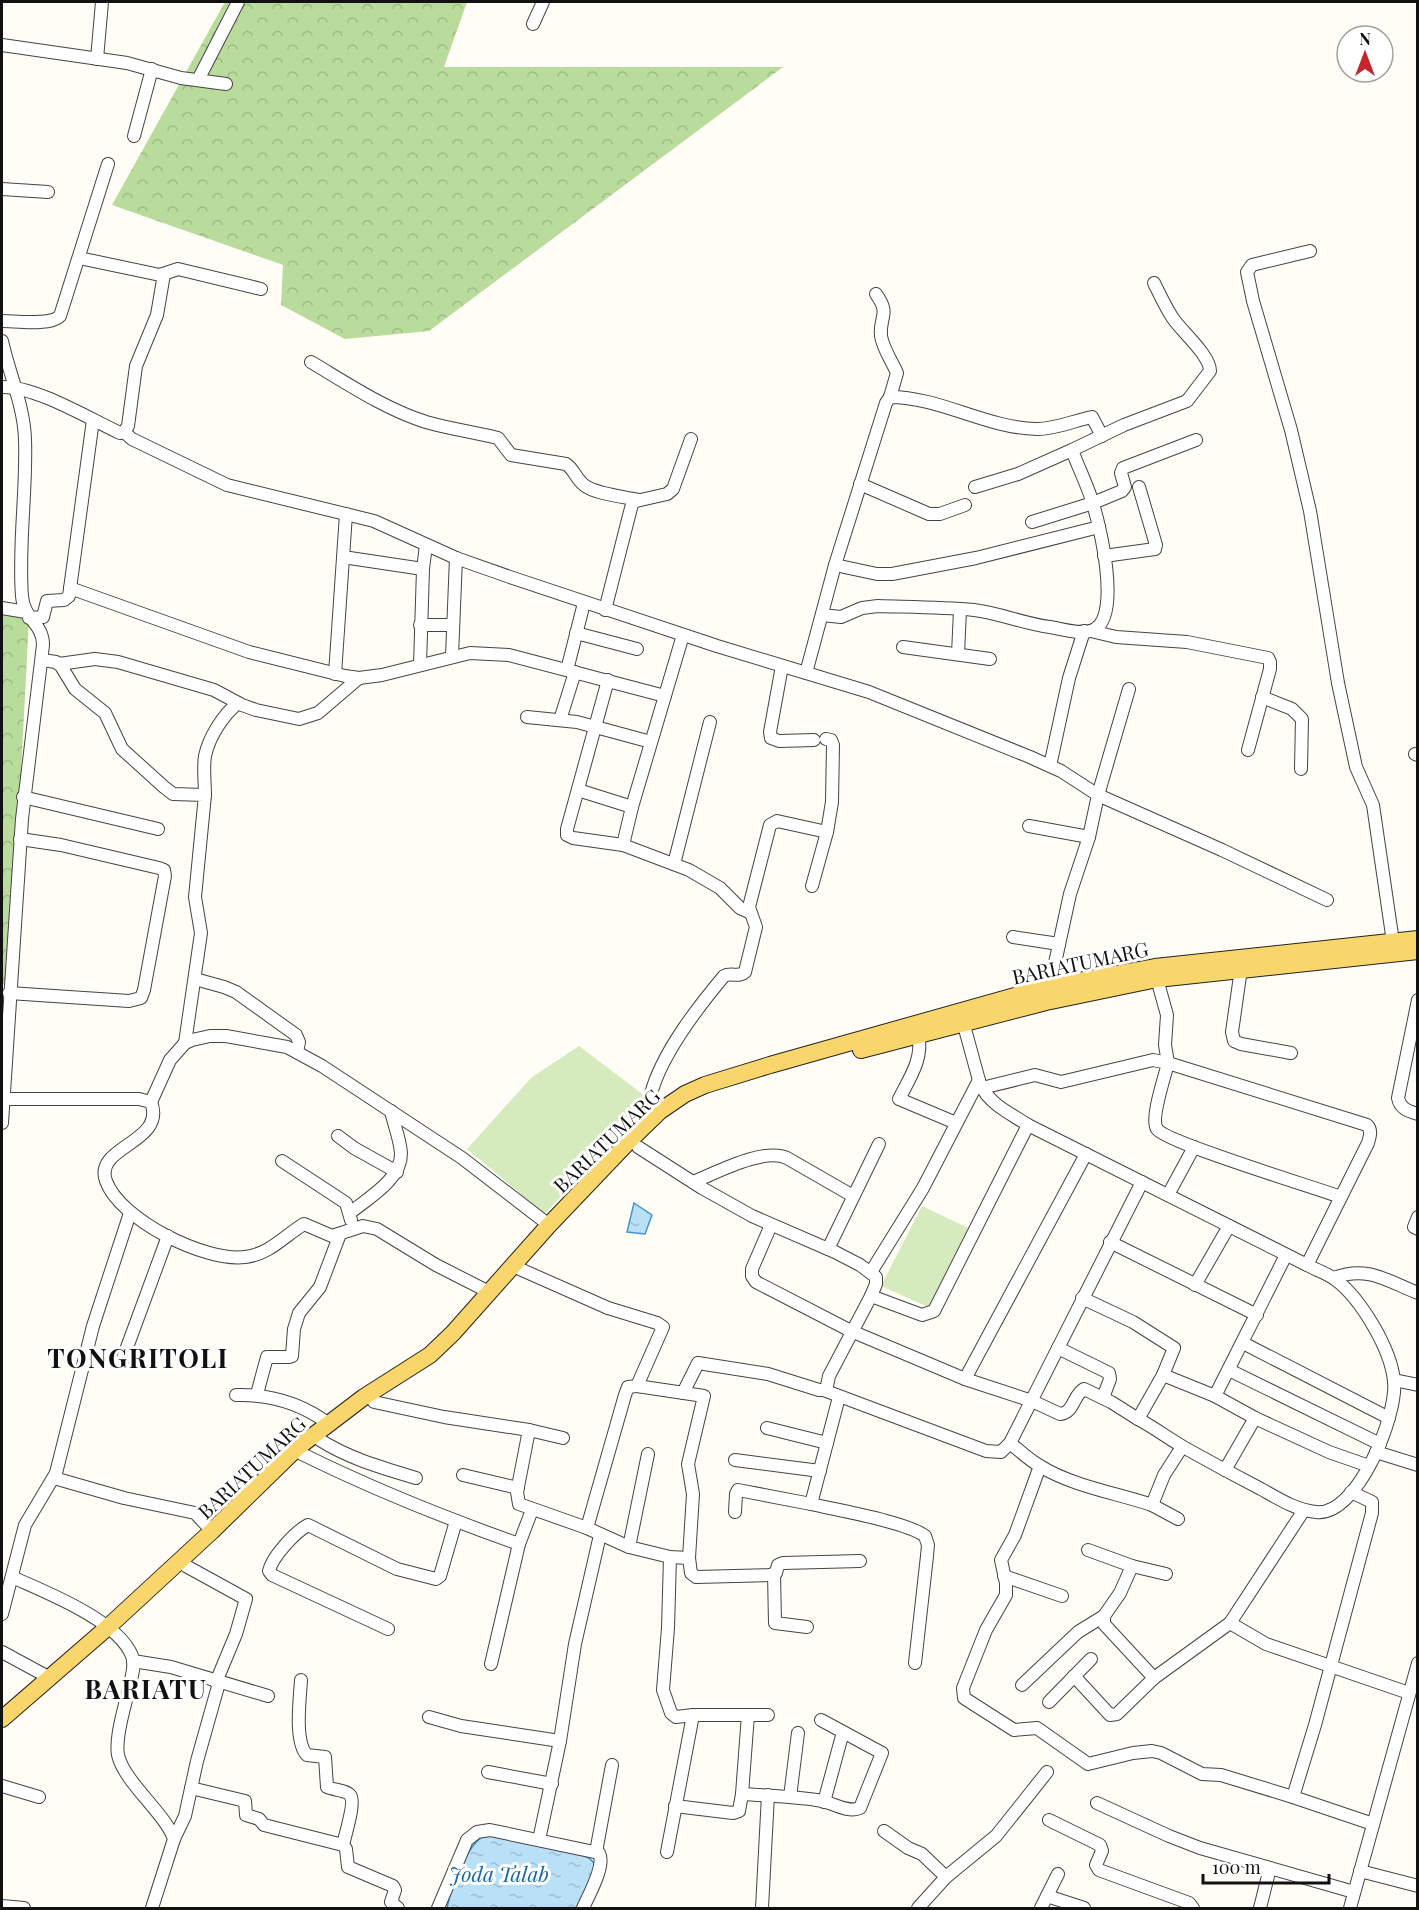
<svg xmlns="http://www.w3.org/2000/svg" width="1419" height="1910" font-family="'Playfair Display',serif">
	<defs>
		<pattern id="forest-crowns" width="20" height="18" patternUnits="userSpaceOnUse" patternTransform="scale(1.5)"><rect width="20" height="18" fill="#b9dc9c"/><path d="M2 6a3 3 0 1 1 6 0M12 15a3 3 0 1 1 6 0" fill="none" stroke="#9ebc85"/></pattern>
		<pattern id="water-ripples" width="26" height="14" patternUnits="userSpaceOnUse" patternTransform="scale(1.5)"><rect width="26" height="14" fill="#b9e0f7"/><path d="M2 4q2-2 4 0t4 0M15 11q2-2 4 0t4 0" fill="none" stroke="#9ebfd3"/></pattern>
	</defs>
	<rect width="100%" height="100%" fill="#fffdf5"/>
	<g fill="url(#forest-crowns)">
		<path d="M225 2H467L444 67H783L429 331 345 339 281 305 283 265 112 205Z"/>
		<path d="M2 613 29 618 10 985 2 984Z"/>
	</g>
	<g fill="#d5ebbd">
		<path d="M579 1046 649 1099 545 1214 467 1149 532 1077Z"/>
		<path d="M922 1206 968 1228 928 1307 881 1286Z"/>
	</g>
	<g fill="url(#water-ripples)" stroke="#3f96cf" stroke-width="1.5">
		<path d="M634 1203 652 1215 645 1234 627 1232Z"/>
		<path d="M485 1835 575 1852 589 1858 596 1865 580 1908H447C451 1888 466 1845 485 1835Z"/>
	</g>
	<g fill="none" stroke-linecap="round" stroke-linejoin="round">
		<g stroke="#444" stroke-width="14">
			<g id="minor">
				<path d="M533 24 543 2"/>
				<path d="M2 45 127 63 181 78 226 84"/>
				<path d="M97 59 102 2"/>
				<path d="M198 80 238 2"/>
				<path d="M134 136 152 69"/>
				<path d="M2 189 48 192"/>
				<path d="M1310 251 1252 265 1247 272 1253 301 1291 430 1310 511 1338 683 1356 767 1373 805 1393 942"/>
				<path d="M79 258 160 275 178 269 261 289"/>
				<path d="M876 294C891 315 879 316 881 336 883 349 892 361 897 373L890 397"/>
				<path d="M2 321C16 321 50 326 60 316L108 164"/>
				<path d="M2 341C9 373 24 406 25 439 27 491 18 544 22 596 24 620 43 623 43 645L22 819 2 1123"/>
				<path d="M311 362C348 384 385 409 426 422 450 429 474 432 498 438L511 455 566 464C574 469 576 479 584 485 595 494 625 497 639 500"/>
				<path d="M2 387C35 386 88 418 120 433L124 432 128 426 136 366 157 315 164 274"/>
				<path d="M124 432 132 439 227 485 374 521 456 558 510 577 717 646 869 692 1030 757 1061 771 1098 795 1222 850 1327 900"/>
				<path d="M1072 450 1124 425 1187 401 1210 371C1210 355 1181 331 1172 317 1165 306 1160 295 1154 283"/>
				<path d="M860 484 929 514H940L965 505"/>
				<path d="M1032 522 1093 503 1122 491 1125 487 1121 473 1123 468 1196 440"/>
				<path d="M1099 527 976 558 892 574H877L835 565 886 403 890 397C940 397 986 428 1037 429 1056 429 1073 421 1092 417L1102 436"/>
				<path d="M1104 556 1155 549 1156 545 1139 487"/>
				<path d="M343 557 423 569"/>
				<path d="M70 588 249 652 345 676 359 678 382 675 470 653 509 655 665 696"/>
				<path d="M2 608 26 612"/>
				<path d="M605 610 632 504 636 501 667 494 673 489 691 439"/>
				<path d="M822 615 841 617 862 608 878 606C910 607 942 607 974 610 1000 613 1024 624 1050 627 1062 629 1084 636 1095 629 1121 614 1100 525 1092 501 1087 484 1078 467 1072 450L1018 474 975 487"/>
				<path d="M29 618 43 617 47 601 64 600 69 596 93 420"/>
				<path d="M420 625H453"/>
				<path d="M1091 631 1116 637 1187 642 1268 658 1270 662V669L1248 750"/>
				<path d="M576 633 637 649"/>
				<path d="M903 647 990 659"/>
				<path d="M958 654 960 610"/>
				<path d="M452 656 456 558"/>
				<path d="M42 660 56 662 61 666 75 689 105 713 122 749 164 787 173 794 205 795 195 897 201 933 185 1043"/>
				<path d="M59 664 95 659 118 662 214 690 242 705 256 710 299 719 318 713 359 678"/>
				<path d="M420 665 423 569 426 545"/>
				<path d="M782 666 770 732 771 738 779 741 814 740"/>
				<path d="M567 670 584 603"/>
				<path d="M806 673 835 565"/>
				<path d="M335 674 346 514"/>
				<path d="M608 680 567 829V835L573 838 623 845 689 870 720 888 740 908 749 912"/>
				<path d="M1262 697 1292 709 1302 719 1301 769"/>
				<path d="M527 717 577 722 651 742"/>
				<path d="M560 720 575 672"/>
				<path d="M1415 754 1418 755"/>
				<path d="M1050 766 1069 678 1084 631"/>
				<path d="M578 790 632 807"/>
				<path d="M205 795C205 783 203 768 205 756 209 737 223 715 238 703"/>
				<path d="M23 797 158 829"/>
				<path d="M1029 826 1089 837"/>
				<path d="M623 845 632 807 683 635"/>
				<path d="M674 864 710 722"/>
				<path d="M812 886 827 832 832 802 833 745 831 740 826 739"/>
				<path d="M1013 937 1059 944"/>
				<path d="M1241 969 1232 1032 1234 1041 1241 1044 1291 1053"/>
				<path d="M195 979 224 987 236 992 296 1035 299 1042 297 1052"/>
				<path d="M1051 992 1050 986 1070 894 1089 837 1098 795 1129 689"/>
				<path d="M9 993 129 1001 141 998 144 990 165 876 164 870 159 868 61 845 20 839"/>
				<path d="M1418 1000 1398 1098C1400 1108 1407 1111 1418 1114"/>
				<path d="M962 1018 980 1084C990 1105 1010 1113 1028 1125L1307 1265 1368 1143C1370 1136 1372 1130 1367 1125L1168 1063 1165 1045 1167 1015 1157 979"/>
				<path d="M918 1035C924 1058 909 1079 899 1099L956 1123"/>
				<path d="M982 1088 1035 1075 1061 1082 1153 1060 1168 1063C1165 1076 1150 1119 1157 1129 1165 1142 1316 1188 1341 1197"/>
				<path d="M4 1099H139L151 1102C167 1143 93 1146 106 1181 120 1220 205 1262 245 1257 270 1254 284 1236 304 1224L332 1236 363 1226 377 1229 436 1265 489 1292"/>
				<path d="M151 1102 170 1060 185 1043 192 1040 210 1036H226L287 1047 322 1066 462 1158 549 1225"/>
				<path d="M647 1124C648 1112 649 1098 653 1087 666 1048 698 1007 724 976 731 972 739 978 745 972L756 927 749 907 770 825 777 821 827 832"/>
				<path d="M338 1136 354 1148 397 1172"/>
				<path d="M638 1147 702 1188 752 1216 835 1252 860 1265 876 1277V1284L871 1296 922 1315 934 1311 1028 1125"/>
				<path d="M282 1161 346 1203 351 1220"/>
				<path d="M693 1182C716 1173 764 1147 787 1158L853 1196"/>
				<path d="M1168 1195 1194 1147"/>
				<path d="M350 1213C368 1198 402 1179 401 1153 400 1139 394 1125 391 1111"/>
				<path d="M1418 1217 1414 1227 1418 1229"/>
				<path d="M771 1225 752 1269V1276L756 1282 851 1331 965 1379 1032 1401 1060 1414C1074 1413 1073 1395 1084 1389L1111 1402 1138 1419"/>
				<path d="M1110 1242 1257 1315"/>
				<path d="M828 1249 879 1144"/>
				<path d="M513 1266 608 1308 657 1323 663 1327 637 1386 628 1387 625 1395 587 1528"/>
				<path d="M871 1272 923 1188 979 1080"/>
				<path d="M1334 1278C1367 1265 1387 1281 1418 1293"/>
				<path d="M1195 1285 1229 1226"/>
				<path d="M871 1296 829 1376 826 1391 986 1451 1001 1452 1010 1443 1142 1182"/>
				<path d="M1082 1298 1133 1322 1174 1348 1163 1375 1138 1419C1155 1428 1169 1439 1185 1448 1210 1462 1236 1476 1261 1489 1279 1499 1296 1510 1316 1512 1357 1517 1398 1415 1394 1381 1391 1349 1361 1299 1336 1280 1327 1273 1316 1270 1307 1265"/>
				<path d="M1243 1343 1389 1418"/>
				<path d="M1058 1348 1109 1373 1110 1379 1103 1398"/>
				<path d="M122 1361 168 1236"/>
				<path d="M1229 1370 1380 1444"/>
				<path d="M1163 1375 1215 1396 1255 1418 1329 1452 1369 1466"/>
				<path d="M965 1379 1086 1154"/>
				<path d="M1394 1380 1418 1385"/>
				<path d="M683 1393 698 1363 768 1374 819 1390H826"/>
				<path d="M257 1394 267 1357H289L292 1356 294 1329 299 1313 320 1287 340 1234"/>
				<path d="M236 1395C270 1394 302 1404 329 1424"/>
				<path d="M1215 1396 1286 1255"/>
				<path d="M839 1397 811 1504C836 1510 907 1522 925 1536L928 1545 927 1556 915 1663"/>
				<path d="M374 1402 444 1417 529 1430 517 1492 519 1504 587 1528 629 1547 670 1557 689 1558 693 1494 688 1464 704 1396 637 1386"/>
				<path d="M767 1428 827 1443"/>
				<path d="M529 1430 563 1438"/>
				<path d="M320 1440C350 1459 383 1468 416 1478"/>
				<path d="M1010 1443C1020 1451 1029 1460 1040 1466 1072 1486 1116 1493 1152 1505"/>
				<path d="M1376 1452 1418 1465"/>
				<path d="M302 1454C373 1489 445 1518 519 1544"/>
				<path d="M735 1460 820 1471"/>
				<path d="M1040 1466 1015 1535 1001 1560 1006 1583V1595L986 1630 963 1688 964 1698 1014 1730 1037 1728 1088 1764 1133 1753 1152 1751 1161 1753 1202 1774 1221 1775 1293 1797 1315 1725 1372 1513V1502L1351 1492"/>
				<path d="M1225 1470 1255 1418"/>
				<path d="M463 1475 518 1488"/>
				<path d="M54 1478 124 1498 195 1513 212 1531"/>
				<path d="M735 1512 736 1494 738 1490 811 1504"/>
				<path d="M1178 1519 1152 1505 1164 1475 1182 1447"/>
				<path d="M629 1547 648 1454"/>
				<path d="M1088 1550 1132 1566 1120 1593 1104 1616V1624L1154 1678"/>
				<path d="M670 1557 668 1628 663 1690 671 1713 676 1717 693 1715H768"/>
				<path d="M689 1558 691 1573 696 1577 770 1575 776 1573 778 1565 783 1563 860 1561"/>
				<path d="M186 1566 246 1599 236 1634 216 1682"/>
				<path d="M1132 1566 1166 1574"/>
				<path d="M774 1574 775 1623 807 1627"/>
				<path d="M1004 1576 1062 1596"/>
				<path d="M12 1577C45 1592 118 1620 132 1656 136 1666 131 1678 129 1688 125 1706 115 1737 118 1755 124 1782 165 1813 174 1839L152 1908"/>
				<path d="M2 1614 25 1525 56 1473 93 1326 130 1213"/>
				<path d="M1230 1623 1266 1644 1409 1693"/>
				<path d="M388 1629 272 1575 269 1571C272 1557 295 1532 308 1525L397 1569 436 1579 440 1576 456 1521"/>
				<path d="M2 1652 50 1678"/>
				<path d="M133 1661 171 1667 268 1696"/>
				<path d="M491 1664 519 1544 532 1510"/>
				<path d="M1074 1676 1110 1715 1117 1714 1154 1678 1230 1623 1304 1510"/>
				<path d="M301 1680C300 1698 294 1742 307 1755L325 1757 327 1787C333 1790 346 1790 350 1795 356 1802 345 1835 343 1845"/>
				<path d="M1022 1685 1078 1632 1104 1616"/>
				<path d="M1049 1702 1091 1659"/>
				<path d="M429 1717 461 1726 560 1741"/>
				<path d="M488 1772 552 1784"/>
				<path d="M2 1786 39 1797"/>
				<path d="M191 1788 245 1801 246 1815 259 1819 264 1825 343 1845 346 1849 348 1867 393 1886 395 1890 391 1902 398 1908"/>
				<path d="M742 1794C769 1796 797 1796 823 1801 834 1804 849 1813 860 1808L882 1753 821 1720"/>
				<path d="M790 1797 798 1733"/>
				<path d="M1293 1797 1373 1824"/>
				<path d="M824 1802 843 1732"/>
				<path d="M1097 1803 1169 1836 1200 1848 1354 1892"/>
				<path d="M675 1806 733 1813 739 1811 742 1794 748 1715"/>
				<path d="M1049 1820 1100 1845 1102 1851 1096 1865 1099 1870 1189 1903 1193 1908"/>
				<path d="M884 1831 908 1848 922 1854 946 1877"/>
				<path d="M174 1839 185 1816 197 1761 219 1683"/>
				<path d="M539 1840 560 1741 575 1644 600 1535"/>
				<path d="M596 1852 612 1765"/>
				<path d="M667 1852 693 1715"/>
				<path d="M1360 1871 1418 1886"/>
				<path d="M1047 1896 1084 1908"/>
				<path d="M2 1906 24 1908"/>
				<path d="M438 1908 467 1840 477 1832 490 1830 599 1853C606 1866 588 1896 583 1908"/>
				<path d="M762 1908 768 1795"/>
				<path d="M918 1908 946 1877 996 1836 1047 1772"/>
				<path d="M1041 1908 1058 1874"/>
				<path d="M1260 1908 1270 1868"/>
				<path d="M1350 1908 1418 1663"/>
			</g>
		</g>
		<g stroke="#222" stroke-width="18">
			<g id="major">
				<path d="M861 1050 1046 1002 1157 979 1418 951"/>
				<path d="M2 1719 108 1627 212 1531 297 1448 364 1397 430 1355 453 1333 549 1225 630 1140 660 1111 685 1094 705 1085 770 1065 1050 986 1155 967 1418 939"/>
			</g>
		</g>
		<use href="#minor" stroke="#fff" stroke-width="12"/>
		<use href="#major" stroke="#f9d66b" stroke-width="16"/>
	</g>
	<g text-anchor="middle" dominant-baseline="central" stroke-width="6" stroke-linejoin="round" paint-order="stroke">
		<g font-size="20" fill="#111" stroke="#fff">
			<text transform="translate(1080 962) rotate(-12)">BARIATUMARG</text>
			<text transform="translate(606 1140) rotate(-44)">BARIATUMARG</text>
			<text transform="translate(251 1467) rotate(-43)">BARIATUMARG</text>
		</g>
		<g font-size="21" font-style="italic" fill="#1768a6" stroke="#fff">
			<text x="499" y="1873">Joda Talab</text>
		</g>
		<g font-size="26" font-weight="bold" letter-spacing="1.5" fill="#111" stroke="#fff">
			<text x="138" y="1357">TONGRITOLI</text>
			<text x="146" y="1688">BARIATU</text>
		</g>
	</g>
	<rect width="1419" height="1910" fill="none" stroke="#111111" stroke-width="6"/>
	<g transform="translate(1365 54)"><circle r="28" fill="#ffffff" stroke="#a0a0a0" stroke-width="1.5"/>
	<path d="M0-4.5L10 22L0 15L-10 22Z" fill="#c4262e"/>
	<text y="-9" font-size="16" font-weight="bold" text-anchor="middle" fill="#111111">N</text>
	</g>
	<path d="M1203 1874v9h126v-9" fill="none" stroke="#111111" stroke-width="3"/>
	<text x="1212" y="1874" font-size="18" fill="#111111" stroke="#ffffff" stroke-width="4.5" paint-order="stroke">100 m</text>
</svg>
